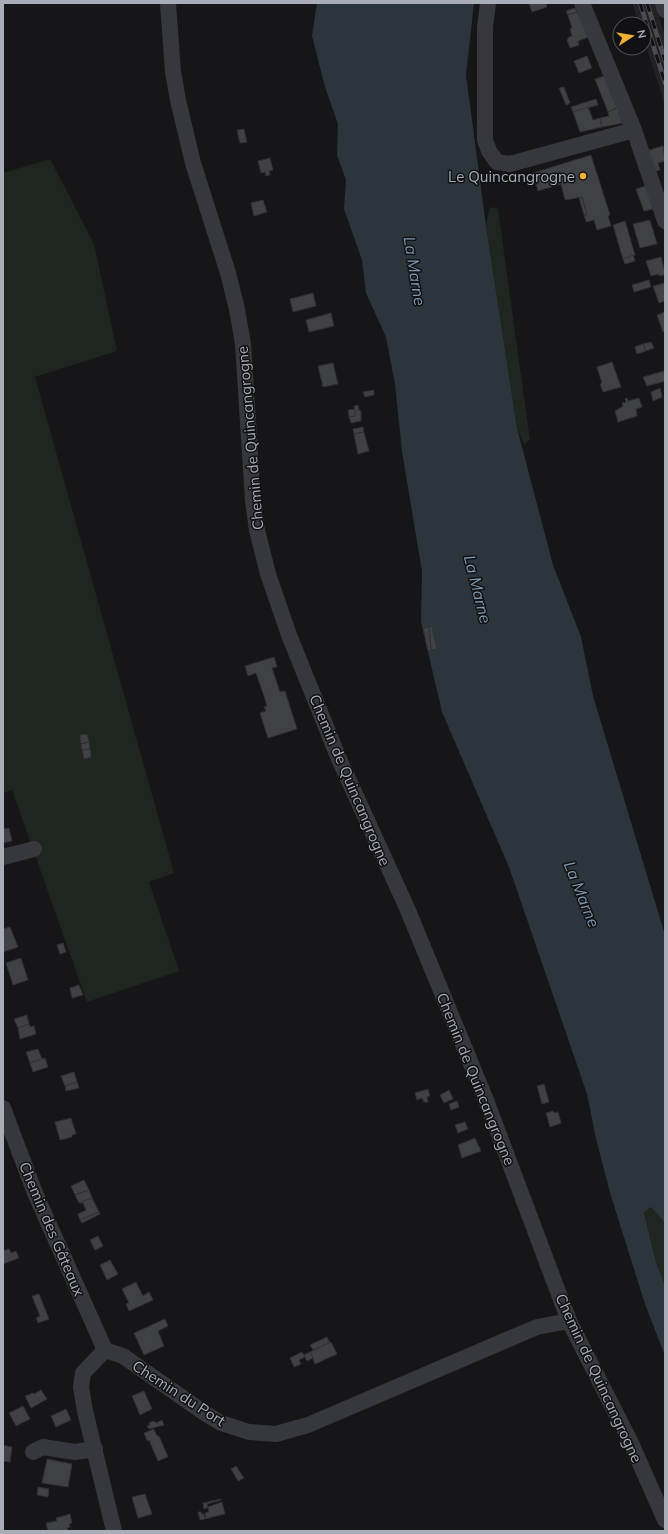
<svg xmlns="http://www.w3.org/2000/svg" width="668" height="1534" font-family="Mulish,sans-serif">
	<rect width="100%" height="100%" fill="#161618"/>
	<path fill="#222225" d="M632 3H655L665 36V105L644 40V24H639Z"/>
	<g fill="#1e261f">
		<path d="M50 159 94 244 117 351 35 377 174 873 149 882 179 971 87 1002 12 790 3 793V173Z"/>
		<path d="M492 207 498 209 530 440 524 444 517 428 486 226 489 210Z"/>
		<path d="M651 1207 665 1223V1286L656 1262 644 1211Z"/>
	</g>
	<path fill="#2c353c" d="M317 3H474L466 75 486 226 517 428 553 565 581 637 593 696 665 935V1223L651 1207 644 1212 656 1262 665 1286V1356L645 1304 611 1196 596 1139 587 1094 509 867 442 712 421 622 422 571 402 451 395 384 386 337 366 293 362 260 344 209 346 180 337 155 338 124 325 87 312 36Z"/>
	<g fill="#404145" stroke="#303034">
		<path d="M529 3H546L547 7 532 12Z"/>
		<path d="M575 8 577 12 568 15 566 11Z"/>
		<path d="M577 12 589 37 578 41 579 45 570 48 567 40 569 37 572 36 570 29 572 28 568 15Z"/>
		<path d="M587 56 592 68 579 73 574 61Z"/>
		<path d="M604 76 617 108 608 112 595 79Z"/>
		<path d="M564 87 570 103 566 105 559 88Z"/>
		<path d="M596 99 598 105 573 112 571 107Z"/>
		<path d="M588 107 593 120 600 118 602 127 580 132 573 112Z"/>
		<path d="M617 108 623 123 602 127 600 118 609 116 608 112Z"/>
		<path d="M244 129 247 142 240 143 237 130Z"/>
		<path d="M663 146 665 161 658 163 660 170 653 172 646 151Z"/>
		<path d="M591 155 610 215 608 216 611 226 597 230 594 220 586 222 584 215H587L582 197 565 200 561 184 538 191 533 173Z"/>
		<path d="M270 158 273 170 269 171 270 175 266 176 265 172 261 173 258 161Z"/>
		<path d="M646 186 653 209 644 211 636 189Z"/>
		<path d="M582 197 587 215H584L579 198Z"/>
		<path d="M263 200 267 212 254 216 251 203Z"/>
		<path d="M650 220 657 244 640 248 633 224Z"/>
		<path d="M625 221 635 255 623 259 613 225Z"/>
		<path d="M633 255 635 261 625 264 623 259Z"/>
		<path d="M661 257 665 272 664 275 659 276V274L651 276 646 261Z"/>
		<path d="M649 280 651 287 634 292 632 285Z"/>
		<path d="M665 283V301L659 303 653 286Z"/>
		<path d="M313 293 316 306 293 312 290 299Z"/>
		<path d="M665 312V331L663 332 657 315Z"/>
		<path d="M331 313 334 326 309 332 306 320Z"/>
		<path d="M651 342 654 348 646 351 643 344Z"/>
		<path d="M643 344 646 351 637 354 635 347Z"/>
		<path d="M612 362 621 387 603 392 600 384 602 383 597 367Z"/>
		<path d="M333 363 338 384 323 387 318 366Z"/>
		<path d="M664 371 665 381 647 386 643 377Z"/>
		<path d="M660 388 662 397 653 401 651 392Z"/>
		<path d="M374 390V395L365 397 363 392Z"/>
		<path d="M627 398 628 401 639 398 642 407 636 409 637 416 618 422 615 411 623 406 622 403 626 402 625 399Z"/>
		<path d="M358 405 359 410 361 411V421L351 423 349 417 355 416 354 406Z"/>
		<path d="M355 409V416L349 417 348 410Z"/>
		<path d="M363 427 364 432 354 434 353 429Z"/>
		<path d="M364 432 369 451 358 454 354 434Z"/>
		<path d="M432 626 437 649 431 650 429 627Z"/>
		<path d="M429 627 431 650 428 651 423 628Z"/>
		<path d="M274 657 277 667 272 668 280 692 285 691 297 729 268 738 260 713 266 711 264 707 267 706 264 696 256 673 248 676 245 666Z"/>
		<path d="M87 734 89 742 81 744 80 735Z"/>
		<path d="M89 742 90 749 82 750 81 744Z"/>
		<path d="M90 749 91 757 84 759 82 750Z"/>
		<path d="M9 828 12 841 3 843V829Z"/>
		<path d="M10 927 18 947 3 952V929Z"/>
		<path d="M63 943 66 952 60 954 57 945Z"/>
		<path d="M21 958 28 980 13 985 6 963Z"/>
		<path d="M79 985 83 995 72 998 70 988Z"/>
		<path d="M27 1015 29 1024 18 1028 14 1019Z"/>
		<path d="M29 1024 30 1027 34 1026 36 1034 20 1039 18 1028Z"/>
		<path d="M38 1049 42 1059 30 1063 26 1052Z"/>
		<path d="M45 1058 48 1067 33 1072 30 1063Z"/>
		<path d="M74 1072 77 1082 65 1086 61 1076Z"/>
		<path d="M77 1082 79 1088 66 1091 65 1086Z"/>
		<path d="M544 1084 549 1102 542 1104 537 1086Z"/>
		<path d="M428 1089 430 1096 427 1097 428 1102H424L422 1098 417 1100 415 1093Z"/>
		<path d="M449 1090 453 1099 444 1103 440 1095Z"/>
		<path d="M457 1101 459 1107 451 1110 449 1104Z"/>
		<path d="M553 1111 554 1113 558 1112 561 1123 550 1127 546 1113Z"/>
		<path d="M71 1118 76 1134 72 1135V1137L60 1140 55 1122Z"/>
		<path d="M465 1122 468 1129 458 1133 455 1125Z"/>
		<path d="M475 1138 481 1151 462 1158 458 1145Z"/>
		<path d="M84 1180 89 1190 75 1195 71 1186Z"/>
		<path d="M89 1190 92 1198 79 1203 75 1195Z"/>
		<path d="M92 1198 99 1212 80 1220 78 1214 86 1210 83 1203H79Z"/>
		<path d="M99 1212 100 1214 82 1223 80 1220Z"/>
		<path d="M98 1236 103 1246 95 1250 90 1240Z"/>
		<path d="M9 1249 11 1253 16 1251 19 1258 3 1264V1251Z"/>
		<path d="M110 1260 118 1274 107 1280 100 1265Z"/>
		<path d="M136 1282 143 1296 149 1292 153 1300 129 1311 126 1304 129 1303 122 1289Z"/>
		<path d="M39 1294 49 1319 38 1323 36 1318 40 1316 32 1296Z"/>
		<path d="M165 1319 168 1326 158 1331 164 1346 144 1355 134 1333Z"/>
		<path d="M327 1337 330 1343 313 1350 310 1345Z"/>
		<path d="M331 1342 337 1354 315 1364 310 1352Z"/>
		<path d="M302 1352 305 1357 299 1360 301 1364 294 1367 290 1358Z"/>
		<path d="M310 1352 313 1358 307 1361 304 1355Z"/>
		<path d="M41 1390 47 1399 31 1408 25 1396 33 1393 34 1394Z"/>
		<path d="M144 1391 152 1409 140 1415 132 1396Z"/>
		<path d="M23 1406 30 1419 16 1426 9 1413Z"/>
		<path d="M66 1409 71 1420 56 1427 51 1416Z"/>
		<path d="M162 1420 164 1425 149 1429 147 1426 150 1425 149 1423 154 1421 156 1423Z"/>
		<path d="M154 1429 157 1436H159L168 1457 158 1461 149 1440 147 1441 144 1433Z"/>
		<path d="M3 1445 12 1447 10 1462 3 1461Z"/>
		<path d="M47 1459 72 1464 68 1487 42 1483Z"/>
		<path d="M236 1466 244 1478 238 1481 231 1469Z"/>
		<path d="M38 1487 49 1489 48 1497 37 1495Z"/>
		<path d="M145 1494 152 1514 138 1518 132 1497Z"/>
		<path d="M221 1499V1500L207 1504 208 1507 204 1509 203 1503Z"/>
		<path d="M222 1502 225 1514 200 1520 198 1512H201L202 1514H204L205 1518 206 1517 205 1513 209 1512 208 1507Z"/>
		<path d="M70 1514 72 1523 69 1524 70 1527 67 1528 68 1531H48L46 1523 57 1521 56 1518Z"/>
	</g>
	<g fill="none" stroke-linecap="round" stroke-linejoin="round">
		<g stroke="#37383d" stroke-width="16">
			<path d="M168 3 173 72 178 100 193 163 228 273 237 309 243 344 253 501 257 530 268 574 278 603 289 635 339 759 407 908 486 1100 569 1321 631 1443 665 1520"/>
			<path d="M488 3 485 27V140L489 151 497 162 510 164 634 130"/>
			<path d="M582 3 634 130 665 221"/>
			<path d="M663 3 665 10"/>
			<path d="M3 857 34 849"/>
			<path d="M3 1108 35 1193 105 1350"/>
			<path d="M33 1452 43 1447 75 1452 95 1449"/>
			<path d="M114 1531 85 1411 81 1387 83 1373 105 1350 123 1356 203 1412 221 1423 249 1432 276 1434 308 1425 537 1327 569 1321"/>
		</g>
		<g stroke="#4a4c52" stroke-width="4.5">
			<g id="rail">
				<path d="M640 3 665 83"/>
				<path d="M647 3 665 61"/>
			</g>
		</g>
		<use href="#rail" stroke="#111113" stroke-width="3" stroke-dasharray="9" stroke-linecap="butt"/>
	</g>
	<circle fill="#f2b134" stroke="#111113" stroke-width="1.5" cx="583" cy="176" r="4"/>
	<g text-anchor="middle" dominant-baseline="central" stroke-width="3" stroke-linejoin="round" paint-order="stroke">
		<g font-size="15" fill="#a8adb8" stroke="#111113" text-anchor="end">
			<text x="575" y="176">Le Quincangrogne</text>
		</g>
		<g font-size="15" fill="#a8adb8" stroke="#111113">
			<text transform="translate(250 438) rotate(-95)">Chemin de Quincangrogne</text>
			<text transform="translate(350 780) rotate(67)">Chemin de Quincangrogne</text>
			<text transform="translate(476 1079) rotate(68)">Chemin de Quincangrogne</text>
			<text transform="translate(52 1229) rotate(67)">Chemin des Gâteaux</text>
			<text transform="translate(599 1378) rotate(65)">Chemin de Quincangrogne</text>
			<text transform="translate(179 1393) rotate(33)">Chemin du Port</text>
		</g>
		<g font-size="16" font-style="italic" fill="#7f9bb3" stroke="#111113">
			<text transform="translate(415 271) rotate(81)">La Marne</text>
			<text transform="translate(478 589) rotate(76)">La Marne</text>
			<text transform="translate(582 894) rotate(68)">La Marne</text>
		</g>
	</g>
	<rect width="668" height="1534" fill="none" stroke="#a8adb8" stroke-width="8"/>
	<g transform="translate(632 36) rotate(78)"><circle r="19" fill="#111113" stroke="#4d4f55"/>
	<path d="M0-3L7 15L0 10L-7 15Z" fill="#f2b134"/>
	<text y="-6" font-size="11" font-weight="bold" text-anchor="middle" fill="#a8adb8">N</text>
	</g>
</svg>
